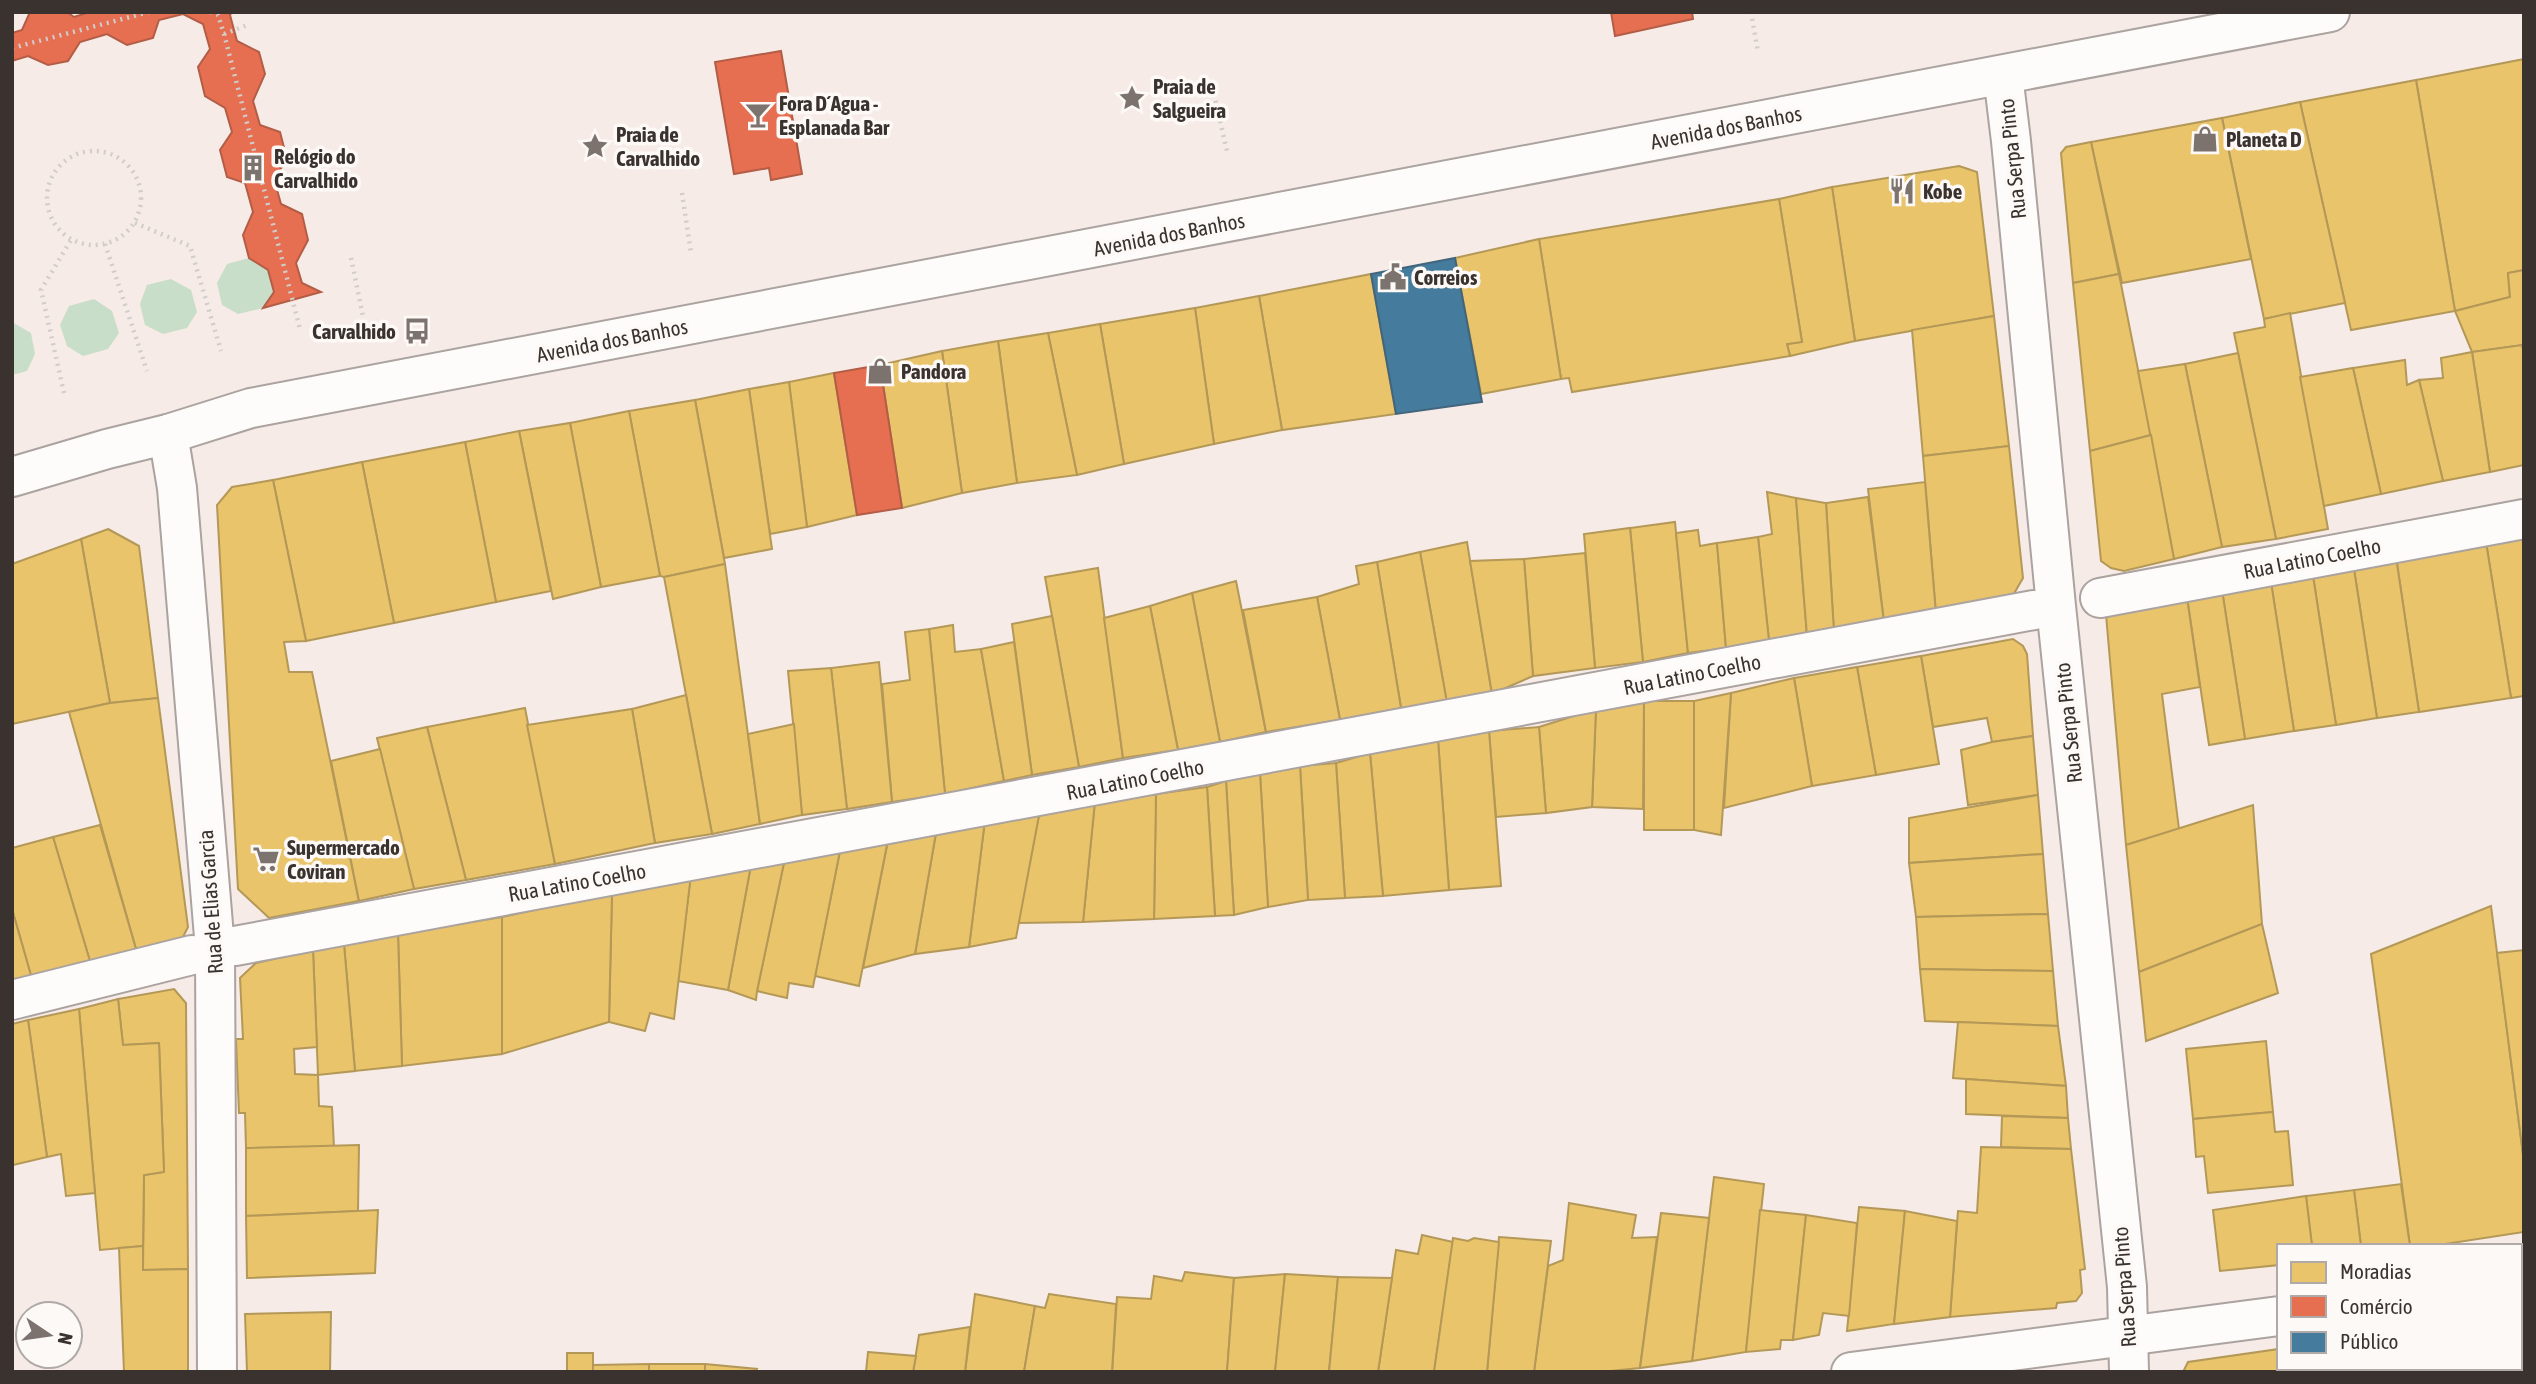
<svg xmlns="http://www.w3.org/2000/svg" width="2536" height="1384" font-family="'Asap Condensed',sans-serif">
	<rect width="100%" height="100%" fill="#f6ebe6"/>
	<g fill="#c9dec9">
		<path d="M249 258 268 270 274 292 263 308 238 314 222 305 217 283 227 264Z"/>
		<path d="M171 279 191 290 197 312 187 328 163 334 145 325 140 304 147 285Z"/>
		<path d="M94 299 112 311 119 333 108 349 83 356 67 346 60 325 69 306Z"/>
		<path d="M12 322 31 333 35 354 27 371 12 375Z"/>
	</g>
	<g fill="#e9c46a" stroke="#b49858" stroke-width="2">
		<path d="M2524 59V270L2508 273 2510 297 2455 311 2416 80Z"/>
		<path d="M2416 80 2455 311 2351 330 2300 102Z"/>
		<path d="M2300 102 2345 303 2264 319 2222 118Z"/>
		<path d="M2222 118 2251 259 2122 283 2091 142Z"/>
		<path d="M2091 142 2119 274 2073 283 2061 153 2066 147Z"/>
		<path d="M1959 166 1977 172 1994 316 1855 341 1832 187Z"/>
		<path d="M1832 187 1855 341 1790 356 1787 344 1802 342 1779 199Z"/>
		<path d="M1779 199 1802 342 1787 344 1790 356 1572 392 1569 378 1561 379 1539 239Z"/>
		<path d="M1539 239 1561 379 1481 394 1455 258Z"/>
		<path d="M2524 270V354L2522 345 2472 352 2455 311 2510 297 2508 273Z"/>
		<path d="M1371 274 1396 414 1282 430 1259 296Z"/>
		<path d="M2119 274 2151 435 2090 451 2073 283Z"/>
		<path d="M1259 296 1282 430 1214 444 1195 308Z"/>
		<path d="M1195 308 1214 444 1124 464 1100 324Z"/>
		<path d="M2290 313 2328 529 2276 539 2234 333 2265 327 2264 319Z"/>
		<path d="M1994 316 2009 446 1923 456 1912 330Z"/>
		<path d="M1100 324 1124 464 1077 475 1048 333Z"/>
		<path d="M1048 333 1077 475 1017 483 998 341Z"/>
		<path d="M998 341 1017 483 962 493 942 351Z"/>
		<path d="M2522 345 2524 354V465L2490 472 2472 352Z"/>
		<path d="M942 351 962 493 902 508 880 365Z"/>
		<path d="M2472 352 2490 472 2443 481 2419 380 2443 378 2441 358Z"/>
		<path d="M2238 353 2276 539 2222 547 2185 364Z"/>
		<path d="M2405 360 2407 385 2419 380 2443 481 2381 494 2353 368Z"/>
		<path d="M2185 364 2222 547 2174 559 2138 371Z"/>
		<path d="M2353 368 2381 494 2324 506 2300 377Z"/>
		<path d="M834 373 857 515 807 527 789 382Z"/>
		<path d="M789 382 807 527 770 534 749 389Z"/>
		<path d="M749 389 772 549 724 558 695 400Z"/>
		<path d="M695 400 725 564 664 577 660 576 629 411Z"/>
		<path d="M629 411 660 576 601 587 570 423Z"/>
		<path d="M570 423 601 587 553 599 519 431Z"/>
		<path d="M519 431 551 591 496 602 465 442Z"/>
		<path d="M2151 435 2174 559 2124 571 2111 568 2101 561 2090 451Z"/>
		<path d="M465 442 496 602 394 623 362 462Z"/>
		<path d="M2009 446 2023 578 2012 597 1936 614 1923 456Z"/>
		<path d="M362 462 394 623 306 641 273 480Z"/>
		<path d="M273 480 306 641 284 642 289 672H312L359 901 269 918 238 889 217 505 232 487Z"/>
		<path d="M1925 482 1936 614 1884 622 1868 489Z"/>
		<path d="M1767 492 1796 498 1807 636 1769 641 1758 537 1772 534Z"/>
		<path d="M1868 497 1884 622 1834 632 1826 503Z"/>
		<path d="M1796 498 1826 503 1834 632 1807 636Z"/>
		<path d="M1675 522 1688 653 1643 662 1630 528Z"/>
		<path d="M1630 528 1643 662 1595 668 1584 534Z"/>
		<path d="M108 529 139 546 158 698 110 703 81 539Z"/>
		<path d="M1698 530 1700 546 1717 543 1726 648 1688 653 1676 533Z"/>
		<path d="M2524 530V696L2511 698 2485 536Z"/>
		<path d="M2485 536 2511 698 2419 712 2395 550Z"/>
		<path d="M1758 537 1769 641 1726 648 1717 543Z"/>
		<path d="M81 539 110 703 12 724V564Z"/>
		<path d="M1467 542 1492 694 1447 703 1420 552Z"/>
		<path d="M2395 550 2419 712 2377 718 2352 556Z"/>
		<path d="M1420 552 1447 703 1401 708 1377 562Z"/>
		<path d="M1585 553 1595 668 1533 676 1524 559Z"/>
		<path d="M2352 556 2377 718 2336 725 2311 563Z"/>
		<path d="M1524 559 1533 676 1492 694 1470 561Z"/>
		<path d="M1377 562 1401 708 1340 720 1317 597 1359 584 1356 566Z"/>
		<path d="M2311 563 2336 725 2294 731 2269 569Z"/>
		<path d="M725 564 760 824 712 834 664 577Z"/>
		<path d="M1098 568 1123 758 1079 767 1045 577Z"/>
		<path d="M2269 569 2294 731 2245 739 2220 577Z"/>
		<path d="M2220 577 2245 739 2209 745 2185 584Z"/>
		<path d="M1236 581 1266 732 1220 742 1192 593Z"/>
		<path d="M2185 584 2200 687 2162 694 2179 829 2126 845 2105 603Z"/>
		<path d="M1192 593 1220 742 1178 750 1150 606Z"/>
		<path d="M1317 597 1340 720 1266 732 1243 610Z"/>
		<path d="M1150 606 1178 750 1123 758 1104 618Z"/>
		<path d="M1052 616 1079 767 1032 775 1012 624Z"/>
		<path d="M953 625 955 652 981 649 1004 781 945 794 929 629Z"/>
		<path d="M929 629 945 794 892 802 882 684 910 680 905 632Z"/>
		<path d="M2013 639 2023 646 2027 654 2033 736 1992 742 1987 718 1933 727 1921 656Z"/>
		<path d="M1014 642 1032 775 1004 781 981 649Z"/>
		<path d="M1921 656 1939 764 1876 775 1857 667Z"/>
		<path d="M879 662 892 802 847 809 831 668Z"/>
		<path d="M1857 667 1876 775 1812 786 1794 678Z"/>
		<path d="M831 668 847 809 802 815 788 671Z"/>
		<path d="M1794 678 1812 786 1724 808 1731 693Z"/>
		<path d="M1731 693 1721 835 1694 830V701Z"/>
		<path d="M686 695 712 834 655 843 632 709Z"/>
		<path d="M158 698 188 927 182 939 138 956 69 712 110 703Z"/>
		<path d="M1644 701 1643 809 1592 807 1596 709Z"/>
		<rect x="1644" y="701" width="50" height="129"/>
		<path d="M525 708 555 864 466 880 427 727Z"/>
		<path d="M632 709 655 843 555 864 527 725Z"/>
		<path d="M1596 709 1592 807 1546 813 1539 727Z"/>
		<path d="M794 724 802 815 760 824 748 734Z"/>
		<path d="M427 727 466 880 414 889 377 738Z"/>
		<path d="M1539 727 1546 813 1496 817 1489 731Z"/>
		<path d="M1489 731 1501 886 1449 890 1438 740Z"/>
		<path d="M2033 736 2038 795 1968 805 1961 750 1992 742Z"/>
		<path d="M1438 740 1449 890 1383 896 1370 753Z"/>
		<path d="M380 749 414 889 359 901 331 761Z"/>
		<path d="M1370 753 1383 896 1345 898 1336 763Z"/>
		<path d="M1336 763 1345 898 1308 900 1300 766Z"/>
		<path d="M1300 766 1308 900 1268 907 1260 773Z"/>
		<path d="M1260 773 1268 907 1234 915 1226 781Z"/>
		<path d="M1226 781 1234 915 1215 916 1207 787Z"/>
		<path d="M1207 787 1215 916 1154 919 1156 794Z"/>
		<path d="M1156 794 1154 919 1083 922 1095 801Z"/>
		<path d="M2038 795 2043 854 1909 863V818Z"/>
		<path d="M1095 801 1083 922 1018 923 1040 810Z"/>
		<path d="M2253 805 2262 924 2139 972 2126 845Z"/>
		<path d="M1040 810 1016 938 969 947 985 820Z"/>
		<path d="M985 820 969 947 915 954 937 827Z"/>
		<path d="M100 825 138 956 92 968 53 837Z"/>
		<path d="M937 827 915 954 863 968 888 840Z"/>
		<path d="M53 837 92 968 32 979 12 909V848Z"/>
		<path d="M888 840 859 986 815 976 841 846Z"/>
		<path d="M841 846 813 987 789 983 787 998 757 991 785 858Z"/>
		<path d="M2043 854 2048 914 1916 917 1909 863Z"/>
		<path d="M785 858 757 991 756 1000 728 990 751 865Z"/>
		<path d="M751 865 728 990 678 981 691 874Z"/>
		<path d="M691 874 674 1019 650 1013 645 1031 609 1022 612 893Z"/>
		<path d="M612 893 609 1022 502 1054V917Z"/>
		<path d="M2491 906 2524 1162V1232L2432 1246H2410L2371 954Z"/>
		<path d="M12 909 32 979 12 984Z"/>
		<path d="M2048 914 2053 971 1920 969 1916 917Z"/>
		<path d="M502 917V1054L402 1066 398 934Z"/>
		<path d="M2262 924 2278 993 2146 1041 2139 972Z"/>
		<path d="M398 934 402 1066 355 1071 344 944Z"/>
		<path d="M344 944 355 1071 318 1075 313 950Z"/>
		<path d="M313 950 317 1047 294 1049 295 1074 318 1075 319 1106 332 1107 334 1147 246 1148 245 1113H239L236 1039H243L240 978 256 963Z"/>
		<path d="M2524 950V1162L2497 953Z"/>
		<path d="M1920 969 2053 971 2058 1026 1925 1021Z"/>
		<path d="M174 989 186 1003 188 1269 143 1270 144 1175 164 1172 159 1043 123 1045 118 999Z"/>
		<path d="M118 999 123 1045 159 1043 164 1172 144 1175 143 1246 100 1250 79 1009Z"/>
		<path d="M79 1009 95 1193 66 1196 61 1154 47 1157 28 1020Z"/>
		<path d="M28 1020 47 1157 13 1165 12 1190V1024Z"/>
		<path d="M1958 1022 2058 1026 2066 1086 1953 1078Z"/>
		<path d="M2266 1041 2273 1112 2193 1119 2186 1049Z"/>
		<path d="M1966 1079 2066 1086 2068 1118 1966 1114Z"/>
		<path d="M2273 1112 2275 1132 2288 1131 2293 1185 2208 1193 2204 1156 2196 1157 2193 1119Z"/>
		<path d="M2002 1116 2068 1118 2071 1149 2001 1147Z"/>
		<path d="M359 1145 358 1211 246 1216V1148Z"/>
		<path d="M1981 1147 2071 1149 2085 1269 2080 1270 2082 1293 2076 1301 2057 1303 2056 1308 1950 1317 1958 1211 1977 1213Z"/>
		<path d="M1714 1177 1764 1184 1746 1352 1692 1361Z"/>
		<path d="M2401 1184 2410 1246H2361L2354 1190Z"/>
		<path d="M2354 1190 2361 1246H2312L2306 1196Z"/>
		<path d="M2306 1196 2312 1246H2279V1265L2220 1271 2213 1210Z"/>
		<path d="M1569 1203 1636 1215 1632 1238 1657 1237 1640 1368 1601 1372H1534L1548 1266 1563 1260Z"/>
		<path d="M1859 1207 1905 1211 1894 1324 1847 1331Z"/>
		<path d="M378 1210 375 1273 247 1278 246 1216Z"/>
		<path d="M1760 1210 1806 1215 1793 1340H1781L1780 1349 1746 1352Z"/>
		<path d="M1905 1211 1957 1221 1950 1317 1894 1324Z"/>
		<path d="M1661 1213 1709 1218 1692 1361 1640 1368Z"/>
		<path d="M1806 1215 1857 1223 1849 1316 1823 1313 1819 1335 1793 1340Z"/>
		<path d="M1422 1235 1453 1242 1434 1372H1378L1396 1250 1418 1254Z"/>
		<path d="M1499 1237 1551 1241 1534 1372H1487Z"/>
		<path d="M1453 1238 1468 1241 1474 1238 1499 1242 1487 1372H1434Z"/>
		<path d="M143 1246V1270L188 1269V1371L124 1372 119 1248Z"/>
		<path d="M1185 1272 1234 1278 1227 1372H1112L1117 1297 1151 1299 1154 1276 1182 1281Z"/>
		<path d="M1285 1274 1275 1372H1227L1234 1278Z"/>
		<path d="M1285 1274 1338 1277 1329 1372H1275Z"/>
		<path d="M1338 1277 1392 1278 1378 1372H1329Z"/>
		<path d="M975 1294 1035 1306 1024 1372H965Z"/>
		<path d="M1049 1294 1116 1304 1112 1372H1024L1035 1306 1045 1308Z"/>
		<path d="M331 1312 330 1372H247L245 1314Z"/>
		<path d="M2520 1318H2524V1372H2442V1368H2520Z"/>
		<path d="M970 1327 965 1372H913L919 1335Z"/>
		<path d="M2279 1349V1368H2318L2319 1372H2183L2188 1362Z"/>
		<path d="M868 1352 916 1356 913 1372H866Z"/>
		<rect x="567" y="1353" width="26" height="19"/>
		<rect x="649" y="1364" width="56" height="8"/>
		<path d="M649 1364V1372H593V1365Z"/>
		<path d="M705 1364 757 1369 756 1372H705Z"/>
		<path d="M2318 1368H2442V1372H2319Z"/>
	</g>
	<g fill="#e76f51" stroke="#b35d46" stroke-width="2">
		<path d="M30 12H67L74 17 90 12H232L230 15 237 41 259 52 265 74 253 101 260 125 280 132 287 159 274 179 281 204 302 214 308 240 296 263 302 283 321 292 263 308 274 292 268 270 249 258 243 235 253 212 245 183 227 177 220 150 232 132 225 108 205 96 198 67 210 49 203 24 183 14 159 20 153 38 127 45 107 34 80 42 68 61 48 65 28 56 12 61V33L22 30Z"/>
		<path d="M1611 12H1692L1693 19 1615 36Z"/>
		<path d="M781 51 802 174 771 180 769 168 734 174 715 62Z"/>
		<path d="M880 365 902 508 857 515 834 373Z"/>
	</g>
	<path fill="#457b9d" stroke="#42657c" stroke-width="2" d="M1455 258 1482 402 1396 414 1371 274Z"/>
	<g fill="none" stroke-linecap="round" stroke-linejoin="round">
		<g stroke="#aba39f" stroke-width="42">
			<g id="pedestrian">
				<path d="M2100 598 2524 519"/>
				<path d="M235 946 2034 610"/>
				<path d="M12 1000 192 955"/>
			</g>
		</g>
		<g stroke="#aba39f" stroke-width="42">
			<g id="minor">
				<path d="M2003 75 2011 141 2056 606 2127 1287 2129 1372"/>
				<path d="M168 434 177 488 215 949 217 1372"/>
				<path d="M2520 1283 2524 1282"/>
				<path d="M1851 1372 2279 1316"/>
			</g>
		</g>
		<g stroke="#aba39f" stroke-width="42">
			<path id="secondary" d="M12 477 107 449 168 434 251 408 2330 12"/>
		</g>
		<g stroke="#d1cdcc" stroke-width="4.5" stroke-dasharray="2 5" stroke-linecap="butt">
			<path d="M210 12 218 15 224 34 300 329"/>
			<path d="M1751 12 1758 52"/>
			<path d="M224 34 250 24"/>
			<path d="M12 48 149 12"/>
			<path d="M1214 94 1227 151"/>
			<circle cx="94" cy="198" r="47"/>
			<path d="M682 193 691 253"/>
			<path d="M135 223 190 246 221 351"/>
			<path d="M105 244 147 371"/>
			<path d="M351 258 363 316"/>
			<path d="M64 393 41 290 71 240"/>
		</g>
		<use href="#pedestrian" stroke="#fefcfb" stroke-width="38"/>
		<use href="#minor" stroke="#fefcfb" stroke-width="38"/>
		<use href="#secondary" stroke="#fefcfb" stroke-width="38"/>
	</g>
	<defs>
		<g id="sight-bare" transform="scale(2.1)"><path d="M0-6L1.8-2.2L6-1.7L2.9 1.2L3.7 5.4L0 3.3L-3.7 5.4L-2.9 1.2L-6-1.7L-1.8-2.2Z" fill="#7c736e" stroke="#fdf9f7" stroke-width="2.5" paint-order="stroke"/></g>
		<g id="bar-bare" transform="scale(2.1)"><path d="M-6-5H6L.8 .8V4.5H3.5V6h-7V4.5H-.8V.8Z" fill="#7c736e" stroke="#fdf9f7" stroke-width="2.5" paint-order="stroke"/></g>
		<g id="shop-bare" transform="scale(2.1)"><path d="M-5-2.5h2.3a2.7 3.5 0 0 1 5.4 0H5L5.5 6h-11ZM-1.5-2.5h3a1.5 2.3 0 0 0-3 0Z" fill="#7c736e" stroke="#fdf9f7" stroke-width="2.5" paint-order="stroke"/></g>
		<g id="building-bare" transform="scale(2.1)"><path d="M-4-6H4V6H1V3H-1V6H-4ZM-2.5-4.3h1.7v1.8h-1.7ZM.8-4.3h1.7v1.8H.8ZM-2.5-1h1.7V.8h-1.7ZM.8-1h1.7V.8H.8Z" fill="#7c736e" stroke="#fdf9f7" stroke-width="2.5" paint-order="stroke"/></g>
		<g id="restaurant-bare" transform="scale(2.1)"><path d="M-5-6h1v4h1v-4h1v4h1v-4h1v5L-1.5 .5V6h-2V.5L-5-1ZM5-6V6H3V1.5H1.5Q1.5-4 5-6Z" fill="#7c736e" stroke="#fdf9f7" stroke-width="2.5" paint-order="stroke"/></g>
		<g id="civic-bare" transform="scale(2.1)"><path d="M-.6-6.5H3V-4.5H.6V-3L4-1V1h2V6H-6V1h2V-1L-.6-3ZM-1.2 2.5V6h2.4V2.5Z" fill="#7c736e" stroke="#fdf9f7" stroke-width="2.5" paint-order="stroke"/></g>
		<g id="bus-bare" transform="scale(2.1)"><path d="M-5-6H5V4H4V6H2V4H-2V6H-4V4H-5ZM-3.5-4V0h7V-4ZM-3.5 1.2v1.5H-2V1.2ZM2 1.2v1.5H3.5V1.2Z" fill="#7c736e" stroke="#fdf9f7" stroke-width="2.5" paint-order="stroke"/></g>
		<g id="supermarket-bare" transform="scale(2.1)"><path d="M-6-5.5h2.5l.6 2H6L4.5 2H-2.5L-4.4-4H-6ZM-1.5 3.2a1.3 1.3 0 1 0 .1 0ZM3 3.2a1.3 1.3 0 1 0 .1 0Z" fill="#7c736e" stroke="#fdf9f7" stroke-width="2.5" paint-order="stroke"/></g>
	</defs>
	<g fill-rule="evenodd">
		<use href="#sight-bare" x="1132" y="98"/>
		<use href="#bar-bare" x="758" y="115"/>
		<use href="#shop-bare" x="2205" y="139"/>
		<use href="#sight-bare" x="595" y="146"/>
		<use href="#building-bare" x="253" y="168"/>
		<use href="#restaurant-bare" x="1902" y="191"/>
		<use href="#civic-bare" x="1393" y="277"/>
		<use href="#bus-bare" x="417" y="331"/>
		<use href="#shop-bare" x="880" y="371"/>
		<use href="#supermarket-bare" x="266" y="859"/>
	</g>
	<g text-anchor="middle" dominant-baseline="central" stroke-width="7" stroke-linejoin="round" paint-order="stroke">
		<g font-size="21" font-weight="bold" fill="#3a322e" stroke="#fdf9f7" text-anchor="start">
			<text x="1153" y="86">Praia de<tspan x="1153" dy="24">Salgueira</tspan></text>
			<text x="779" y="103">Fora D´Agua -<tspan x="779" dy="24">Esplanada Bar</tspan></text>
			<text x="616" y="134">Praia de<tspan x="616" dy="24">Carvalhido</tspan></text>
			<text x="2226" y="139">Planeta D</text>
			<text x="274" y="156">Relógio do<tspan x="274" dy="24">Carvalhido</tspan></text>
			<text x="1923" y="191">Kobe</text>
			<text x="1414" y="277">Correios</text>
			<text x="396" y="331" text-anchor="end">Carvalhido</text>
			<text x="901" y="371">Pandora</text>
			<text x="287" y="847">Supermercado<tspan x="287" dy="24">Coviran</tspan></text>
		</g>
		<g font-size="21" fill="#3a322e" stroke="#fdf9f7">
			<text transform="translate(1726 127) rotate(-11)">Avenida dos Banhos</text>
			<text transform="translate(2012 159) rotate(-96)">Rua Serpa Pinto</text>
			<text transform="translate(1169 234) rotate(-11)">Avenida dos Banhos</text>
			<text transform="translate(612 340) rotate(-11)">Avenida dos Banhos</text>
			<text transform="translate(2312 558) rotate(-11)">Rua Latino Coelho</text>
			<text transform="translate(1692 674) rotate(-11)">Rua Latino Coelho</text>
			<text transform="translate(2068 723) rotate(-96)">Rua Serpa Pinto</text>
			<text transform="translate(1135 779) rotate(-11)">Rua Latino Coelho</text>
			<text transform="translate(577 882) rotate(-10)">Rua Latino Coelho</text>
			<text transform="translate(210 902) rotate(-94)">Rua de Elias Garcia</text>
			<text transform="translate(2124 1287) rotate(-94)">Rua Serpa Pinto</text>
		</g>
	</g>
	<rect width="2536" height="1384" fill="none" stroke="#3a322e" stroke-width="28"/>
	<rect x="2277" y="1244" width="245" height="126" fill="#fdf9f7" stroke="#afa9a7" stroke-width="2"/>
	<rect x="2291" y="1262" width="35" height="21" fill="#e9c46a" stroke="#afa9a7" stroke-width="2"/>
	<text x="2340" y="1279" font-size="21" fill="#3a322e">Moradias</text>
	<rect x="2291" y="1296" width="35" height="21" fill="#e76f51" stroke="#afa9a7" stroke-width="2"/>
	<text x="2340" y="1314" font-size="21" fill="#3a322e">Comércio</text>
	<rect x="2291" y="1332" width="35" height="21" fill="#457b9d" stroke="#afa9a7" stroke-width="2"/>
	<text x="2340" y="1349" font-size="21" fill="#3a322e">Público</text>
	<g transform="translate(49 1335) rotate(103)"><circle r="33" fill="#fdf9f7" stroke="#afa9a7" stroke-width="2"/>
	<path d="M0-5L12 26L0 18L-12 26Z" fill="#7c736e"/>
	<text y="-10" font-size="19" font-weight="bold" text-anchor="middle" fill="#3a322e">N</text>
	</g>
</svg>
